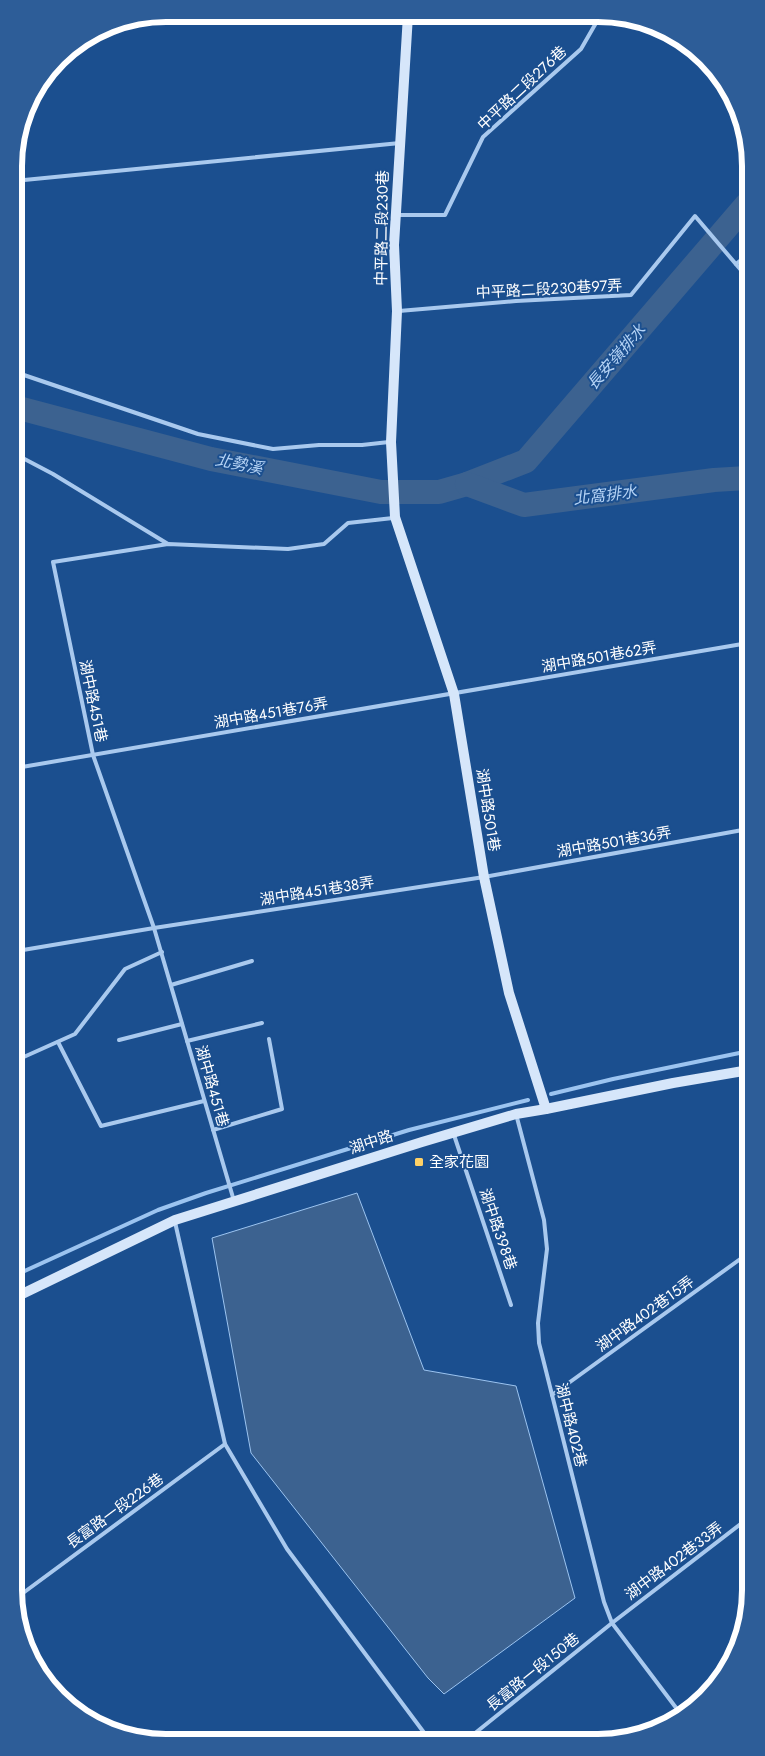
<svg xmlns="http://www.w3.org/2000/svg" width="765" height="1756" font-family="Jost,'Noto Sans TC',sans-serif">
	<rect width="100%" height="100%" fill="#1b4f8f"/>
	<path fill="#3c6290" stroke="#9cc4f0" d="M357 1193 424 1370 516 1386 575 1598 444 1694 428 1678 251 1453 212 1238Z"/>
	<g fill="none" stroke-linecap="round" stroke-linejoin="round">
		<g stroke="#9cc4f0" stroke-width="4">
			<path d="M551 1094 613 1079 749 1051"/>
			<path d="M18 1274 158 1210 206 1193 409 1130 528 1100"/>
		</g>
		<g stroke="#3c6290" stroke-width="24">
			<path d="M15 407 211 459 381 492H439L467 484 526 461 746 205"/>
			<path d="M467 484 524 505 714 480 747 478"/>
		</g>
		<g stroke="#a9c9ee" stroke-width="4">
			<path d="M14 181 400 143"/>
			<path d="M398 215H445L483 137 581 49 600 16"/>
			<path d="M736 264 746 256"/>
			<path d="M399 311 516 301 631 295 695 216 746 276"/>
			<path d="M15 372 198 434 273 449 319 445H362L389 442"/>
			<path d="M15 454 53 474 168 544"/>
			<path d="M16 768 748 643"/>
			<path d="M17 951 154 928 484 877 748 829"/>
			<path d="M171 985 252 961"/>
			<path d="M119 1040 182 1024"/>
			<path d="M187 1041 262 1023"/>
			<path d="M58 1042 101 1126 204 1101"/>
			<path d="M17 1060 75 1034 125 969 162 952"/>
			<path d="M516 1114 544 1220 547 1249 538 1323 539 1343 604 1602 612 1623 683 1717"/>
			<path d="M213 1130 282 1109 269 1039"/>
			<path d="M454 1135 511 1305"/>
			<path d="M234 1201 154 928 93 755 53 562 168 544 288 549 324 544 348 523 393 518"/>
			<path d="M175 1222 225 1444 287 1549 428 1738"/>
			<path d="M552 1395 750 1252"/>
			<path d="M19 1596 225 1444"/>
			<path d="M469 1738 612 1623 751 1516"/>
		</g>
		<g stroke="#d6e6fa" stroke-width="10">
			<path d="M408 15 394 245 397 311 391 442 395 517 454 694 484 877 509 993 546 1109"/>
			<path d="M18 1296 175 1220 422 1142 516 1114 546 1109 673 1083 749 1070"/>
		</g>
	</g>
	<rect fill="#ffd166" stroke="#1b4f8f" stroke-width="2" x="414" y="1157" width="10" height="10" rx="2.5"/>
	<g text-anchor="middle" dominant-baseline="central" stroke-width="4" stroke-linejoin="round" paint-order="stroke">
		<g font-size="15" fill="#fff" stroke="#1b4f8f">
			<text transform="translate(522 88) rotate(-43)">中平路二段276巷</text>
			<text transform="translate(382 228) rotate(-89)">中平路二段230巷</text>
			<text transform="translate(549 289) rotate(-3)">中平路二段230巷97弄</text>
			<text transform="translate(599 657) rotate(-10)">湖中路501巷62弄</text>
			<text transform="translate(93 701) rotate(78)">湖中路451巷</text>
			<text transform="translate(271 713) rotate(-10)">湖中路451巷76弄</text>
			<text transform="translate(488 810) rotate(81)">湖中路501巷</text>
			<text transform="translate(614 842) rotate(-10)">湖中路501巷36弄</text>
			<text transform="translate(317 891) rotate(-9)">湖中路451巷38弄</text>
			<text transform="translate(212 1086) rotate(74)">湖中路451巷</text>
			<text transform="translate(371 1142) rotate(-18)">湖中路</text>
			<text transform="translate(498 1229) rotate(71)">湖中路398巷</text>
			<text transform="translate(645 1314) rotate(-36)">湖中路402巷15弄</text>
			<text transform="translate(571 1425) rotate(76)">湖中路402巷</text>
			<text transform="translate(115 1511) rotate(-36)">長富路一段226巷</text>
			<text transform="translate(674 1561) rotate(-37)">湖中路402巷33弄</text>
			<text transform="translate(533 1672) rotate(-39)">長富路一段150巷</text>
		</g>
		<g font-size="15" fill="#fff" stroke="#1b4f8f" text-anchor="start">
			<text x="429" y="1162">全家花園</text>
		</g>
		<g font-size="16" font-style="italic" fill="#b5d3f5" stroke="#1b4f8f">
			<text transform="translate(616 357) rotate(-49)">長安嶺排水</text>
			<text transform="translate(239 464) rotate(11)">北勢溪</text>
			<text transform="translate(605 495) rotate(-7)">北窩排水</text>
		</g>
	</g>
	<path d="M0 0H765V1756H0ZM166 22H598A144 144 0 0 1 742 166V1590A144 144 0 0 1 598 1734H166A144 144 0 0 1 22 1590V166A144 144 0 0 1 166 22Z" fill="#2d5d98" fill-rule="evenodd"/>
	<path fill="none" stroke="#fff" stroke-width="6" d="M166 22H598A144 144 0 0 1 742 166V1590A144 144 0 0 1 598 1734H166A144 144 0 0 1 22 1590V166A144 144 0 0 1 166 22Z"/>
</svg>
